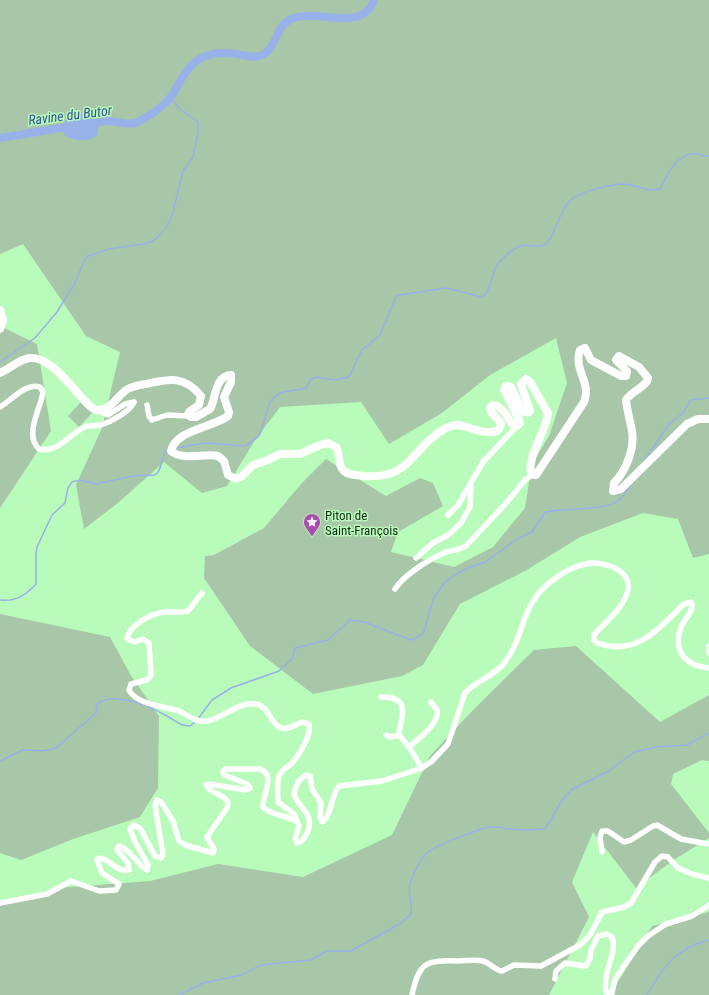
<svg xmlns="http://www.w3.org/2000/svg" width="709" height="995" font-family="'Roboto Condensed',sans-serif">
	<rect width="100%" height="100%" fill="#b9fbba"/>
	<g fill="#a8c6a8">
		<path d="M0 0H709V554L693 558 678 519 643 513 580 537 525 571 460 604 423 665 402 676 313 694 250 646 204 578 205 556 214 555 264 528 302 483 326 459 386 496 420 478 433 483 443 506 398 532 391 552 454 567 493 547 525 508 532 464 549 436 567 383 556 338 490 375 442 413 389 444 361 402 280 407 255 440 227 486 202 493 164 462 119 502 84 529 76 485 102 428 120 352 86 336 23 244 0 254Z"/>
		<path d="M0 326 37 344 51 431 0 508Z"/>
		<path d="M81 402 92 413 79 427 68 416Z"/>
		<path d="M0 614 110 637 130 674 159 716 158 788 140 817 73 839 21 860 0 853Z"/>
		<path d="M576 646 660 722 709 695V761L702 760 673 774 671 784 709 833V838L672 861 636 888 593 832 572 882 589 917 549 995H0V904L58 888 150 881 218 864 303 877 392 835 430 756 473 710 534 650Z"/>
		<path d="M709 912V995H610L652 926Z"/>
	</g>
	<path fill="#98b2e9" d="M79 113 89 116 99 122 97 136C85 142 75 141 65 136L62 127 67 118Z"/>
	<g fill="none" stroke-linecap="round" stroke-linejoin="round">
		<g stroke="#98b2e9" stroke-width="1.5">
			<path d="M0 362 35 338 57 312 75 283 84 261 88 256 109 249 143 244 153 241 165 230 172 216 183 171 193 157 198 133V122L180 109 170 97"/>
			<path d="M176 448 205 443 245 446C250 443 257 439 260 434 266 421 265 402 278 394 285 390 297 391 306 388L311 379 316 377 334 380 349 377 362 350 380 335 396 297 400 295 446 288 482 297C493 289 490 270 501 260 507 255 513 248 520 246 529 243 539 250 547 243 555 237 558 212 570 201 579 191 617 182 631 185 642 187 649 192 660 189 666 177 675 157 690 154 696 153 703 156 709 156"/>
			<path d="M644 461 669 424 684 412 690 400 709 398"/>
			<path d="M0 600C16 602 26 595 36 584V554L37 547 52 515 65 503 68 488 72 482 80 480 96 484 133 476 155 475C164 469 160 455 168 449"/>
			<path d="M198 719 212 700 231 688 279 671 292 659 295 648 328 640 350 620 364 622 408 639 412 640 423 634 434 598 444 583 456 574 468 568 485 562 519 538 532 532 545 512C565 507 605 512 619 500 624 496 627 490 630 485"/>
			<path d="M0 761 23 750 43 751 56 748 96 713 97 704C113 690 151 707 167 716 176 721 180 726 190 726L195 722"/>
			<path d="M179 995 203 983 242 975 261 965 311 960 327 951H351L401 923 411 914C413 904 407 892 410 884 413 874 420 859 428 852 433 847 483 827 490 827 498 826 504 829 512 829 523 831 534 829 545 829L561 802 571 790 609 771 634 752 656 747 687 745 709 733"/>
			<path d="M647 995C663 967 676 948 709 940"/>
		</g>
		<g stroke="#98b2e9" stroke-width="8">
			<path d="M90 124C96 123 102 121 108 121 116 121 126 125 135 123 140 122 144 118 148 116 158 110 167 103 173 94 182 79 186 66 203 57 213 53 225 52 236 54 244 55 254 59 262 55 277 48 275 28 289 20 313 6 362 35 374 0"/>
			<path d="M0 138 72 126"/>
		</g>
		<g stroke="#fff" stroke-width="5.5">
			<path d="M147 405 149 416 152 420 167 415 188 416"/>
			<path d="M0 407C11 401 26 382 40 387L43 392 42 397C38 413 25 436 39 449 58 454 70 433 85 427 90 425 96 426 101 425 110 422 130 412 134 402"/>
			<path d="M98 411 108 415 125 404 134 402"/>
			<path d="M448 515 458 505 483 462 517 426"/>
			<path d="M416 558 433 543 448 535 461 523 470 507 471 485"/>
			<path d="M395 589C404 575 429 559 446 552 453 550 460 550 467 545L507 502 525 480 532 475"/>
			<path d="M202 593 188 611C180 614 173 611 165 612 153 613 130 624 127 638L129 640 135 642 143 639 149 643 151 675 147 680 131 684 129 690C137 705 164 706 179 711 188 715 196 723 207 721 223 718 240 701 256 704 271 706 271 732 288 728 293 727 297 724 302 722L309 724C312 735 299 755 292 763 288 767 283 769 280 774 276 781 278 794 278 802L294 814 299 826 295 839 297 843C302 842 304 839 306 835 317 815 299 809 294 794 295 786 299 779 306 775L310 776 312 789 321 803 320 817 322 822C331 818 331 795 339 786L382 781 422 768 431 762 448 744 465 693C476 680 494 677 505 662 527 632 519 605 553 580 562 573 574 566 586 564 601 560 632 569 628 590 624 608 606 621 594 635V640L597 643C636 657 658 629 684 604L691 602C695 611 684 619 681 627 672 651 686 666 709 668"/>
			<path d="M709 646V653"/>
			<path d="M381 697C412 697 401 715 399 735L390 737 386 735"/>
			<path d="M399 735 409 747 422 768"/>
			<path d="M409 747C418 739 440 724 437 710L431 702"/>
			<path d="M602 852 600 837 602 831H608L624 842 631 840 653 826 657 825 681 839 709 844"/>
			<path d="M0 903 47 894 71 881 99 891 116 890 119 884 102 873 97 860 99 858C110 859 117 873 129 870L128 863 117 850 118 847 120 846C132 851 141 869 147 870L148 865 135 842 130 829 133 825 140 828 155 856 161 858 163 855 155 805 157 800 161 802 173 821 179 841 185 845 213 853 214 849 207 837 227 808 228 803C224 793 210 794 206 785L209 784 246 790 250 788 247 784 224 775 223 772 225 769H259C277 774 262 795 263 807 271 816 288 815 297 822"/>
			<path d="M555 979 556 971 565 963 586 966 590 958 591 950 598 936 607 934 612 937C618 953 602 972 606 992L612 993 615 979 638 946 648 936 666 924 692 916 709 905"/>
			<path d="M412 995C419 962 426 960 458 961 466 961 475 959 483 961 490 963 495 970 502 971L514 965 541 966 580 945 590 935 602 912 624 907 631 903 655 862 662 856 668 857 678 868 692 874 709 878"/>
		</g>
		<g stroke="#fff" stroke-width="8">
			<path d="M0 310 3 320 0 329"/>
			<path d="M0 373C10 369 19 359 30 358 57 356 84 409 97 410 110 411 118 396 126 390 132 386 140 385 146 384 169 379 184 375 201 396L199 405 189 412 188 415 191 417H196L210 409C216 400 214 376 231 375V382L224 397 229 412 228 416C214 427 175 430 171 451 183 461 204 453 218 456L224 461 228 475 236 479 242 476 253 465 268 460 280 454H300L320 445 328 443 336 447C341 454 337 464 343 470 347 475 356 475 363 476 412 480 410 449 444 429 448 427 453 425 458 425 468 426 500 442 501 423L491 412 490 408 493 405C502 406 507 416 512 424L517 426 520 423 519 419 504 390 506 386 511 387 522 411 528 413 530 411 521 384 526 379 530 382 548 413C546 432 527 456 531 474L536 475 584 402C592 382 573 370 580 350L585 348 591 360 621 376H626L627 371 616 360 619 356 639 367 648 378C647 387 631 391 626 400 627 410 630 420 632 431 635 448 626 471 614 483L613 491 621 489 687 424 698 419H709"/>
		</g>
	</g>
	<defs>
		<g id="sight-pin" transform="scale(0.9)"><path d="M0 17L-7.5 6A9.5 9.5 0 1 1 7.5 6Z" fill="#ab4ab1" stroke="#b9fbba"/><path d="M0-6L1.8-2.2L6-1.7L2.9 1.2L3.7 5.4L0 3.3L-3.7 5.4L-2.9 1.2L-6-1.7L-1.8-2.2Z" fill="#fff"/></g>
	</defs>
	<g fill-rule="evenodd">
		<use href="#sight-pin" x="312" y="522"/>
	</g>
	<g text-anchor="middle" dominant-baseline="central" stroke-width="3" stroke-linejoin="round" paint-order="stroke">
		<g font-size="13" fill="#112b12" stroke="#b9fbba" text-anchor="start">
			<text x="325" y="515">Piton de<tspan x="325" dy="15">Saint-François</tspan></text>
		</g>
		<g font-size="14" font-style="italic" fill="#355194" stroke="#b9fbba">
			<text transform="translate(70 115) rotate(-7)">Ravine du Butor</text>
		</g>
	</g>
</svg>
